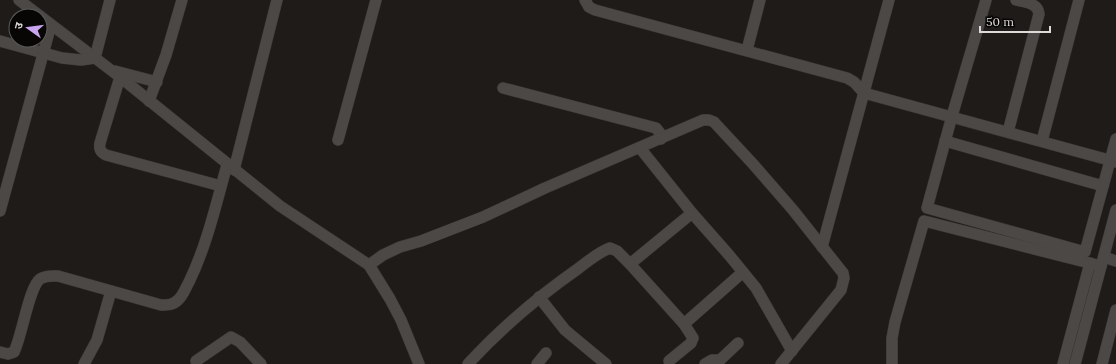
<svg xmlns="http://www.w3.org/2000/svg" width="1116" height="364" font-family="Lora,'Noto Sans Devanagari',serif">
	<rect width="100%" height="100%" fill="#1e1b19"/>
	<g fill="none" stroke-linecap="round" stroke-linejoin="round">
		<g stroke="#373534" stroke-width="12">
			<g id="minor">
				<path d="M19 0 40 16"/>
				<path d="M585 0 589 7 595 10 847 78 854 82 864 93 1116 162"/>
				<path d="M986 0 952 116 927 208 1085 252 1116 139"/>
				<path d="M40 16 120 77 280 206 369 265 390 299 401 320 419 364"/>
				<path d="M0 41 62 58 81 60 95 58 110 0"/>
				<path d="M747 50 760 0"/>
				<path d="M115 71 157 82"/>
				<path d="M120 77 100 143C99 149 100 152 106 155L221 186"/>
				<path d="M503 88 656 128 660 133 661 139"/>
				<path d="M149 101 166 55 182 0"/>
				<path d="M1008 132 1039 14C1038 3 1025 2 1016 0"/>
				<path d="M338 140 376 0"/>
				<path d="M945 141 1103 186"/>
				<path d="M1042 141 1079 0"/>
				<path d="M640 148 692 213 729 255 756 288 792 351"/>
				<path d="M234 170 277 0"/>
				<path d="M0 211 51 25"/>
				<path d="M822 247 889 0"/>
				<path d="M1104 257 1116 261"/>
				<path d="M630 264 692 213"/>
				<path d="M369 265 383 255 400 247 421 241 483 217 545 188 703 120H709L714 122 753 164 793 210 843 273 844 278 841 290 781 364"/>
				<path d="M539 297 565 330 606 364"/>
				<path d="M684 324 743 272"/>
				<path d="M0 352 8 354 14 352C22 336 29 287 40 279 46 275 52 276 58 276L161 305C168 305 173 305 178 300 183 296 186 287 189 282 207 245 216 204 227 165"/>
				<path d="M196 361 231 337 240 342 261 364"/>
				<path d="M84 364 97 340 111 291"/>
				<path d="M468 364C501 328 539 296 579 268 588 261 599 252 610 248L617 251 630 264 684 324 693 338 691 343 669 361"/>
				<path d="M537 364 546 353"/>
				<path d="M705 364 712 360H720L738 343"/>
				<path d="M892 364V338L895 322 924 221 1101 266"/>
				<path d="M1063 364 1090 263"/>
				<path d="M1075 364 1116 210"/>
				<path d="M1102 364 1116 310"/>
			</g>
		</g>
		<use href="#minor" stroke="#4c4846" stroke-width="11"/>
	</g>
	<g transform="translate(28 28) rotate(284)"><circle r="19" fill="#070605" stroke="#5d5b5a"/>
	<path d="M0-3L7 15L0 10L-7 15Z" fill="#c8a5ee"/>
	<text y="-6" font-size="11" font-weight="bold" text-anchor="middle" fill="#dddad9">उ</text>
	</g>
	<path d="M980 26v6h70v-6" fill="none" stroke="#dddad9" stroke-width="2"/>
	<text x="986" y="26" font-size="12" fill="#dddad9" stroke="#070605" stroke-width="3" paint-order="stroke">50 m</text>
</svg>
